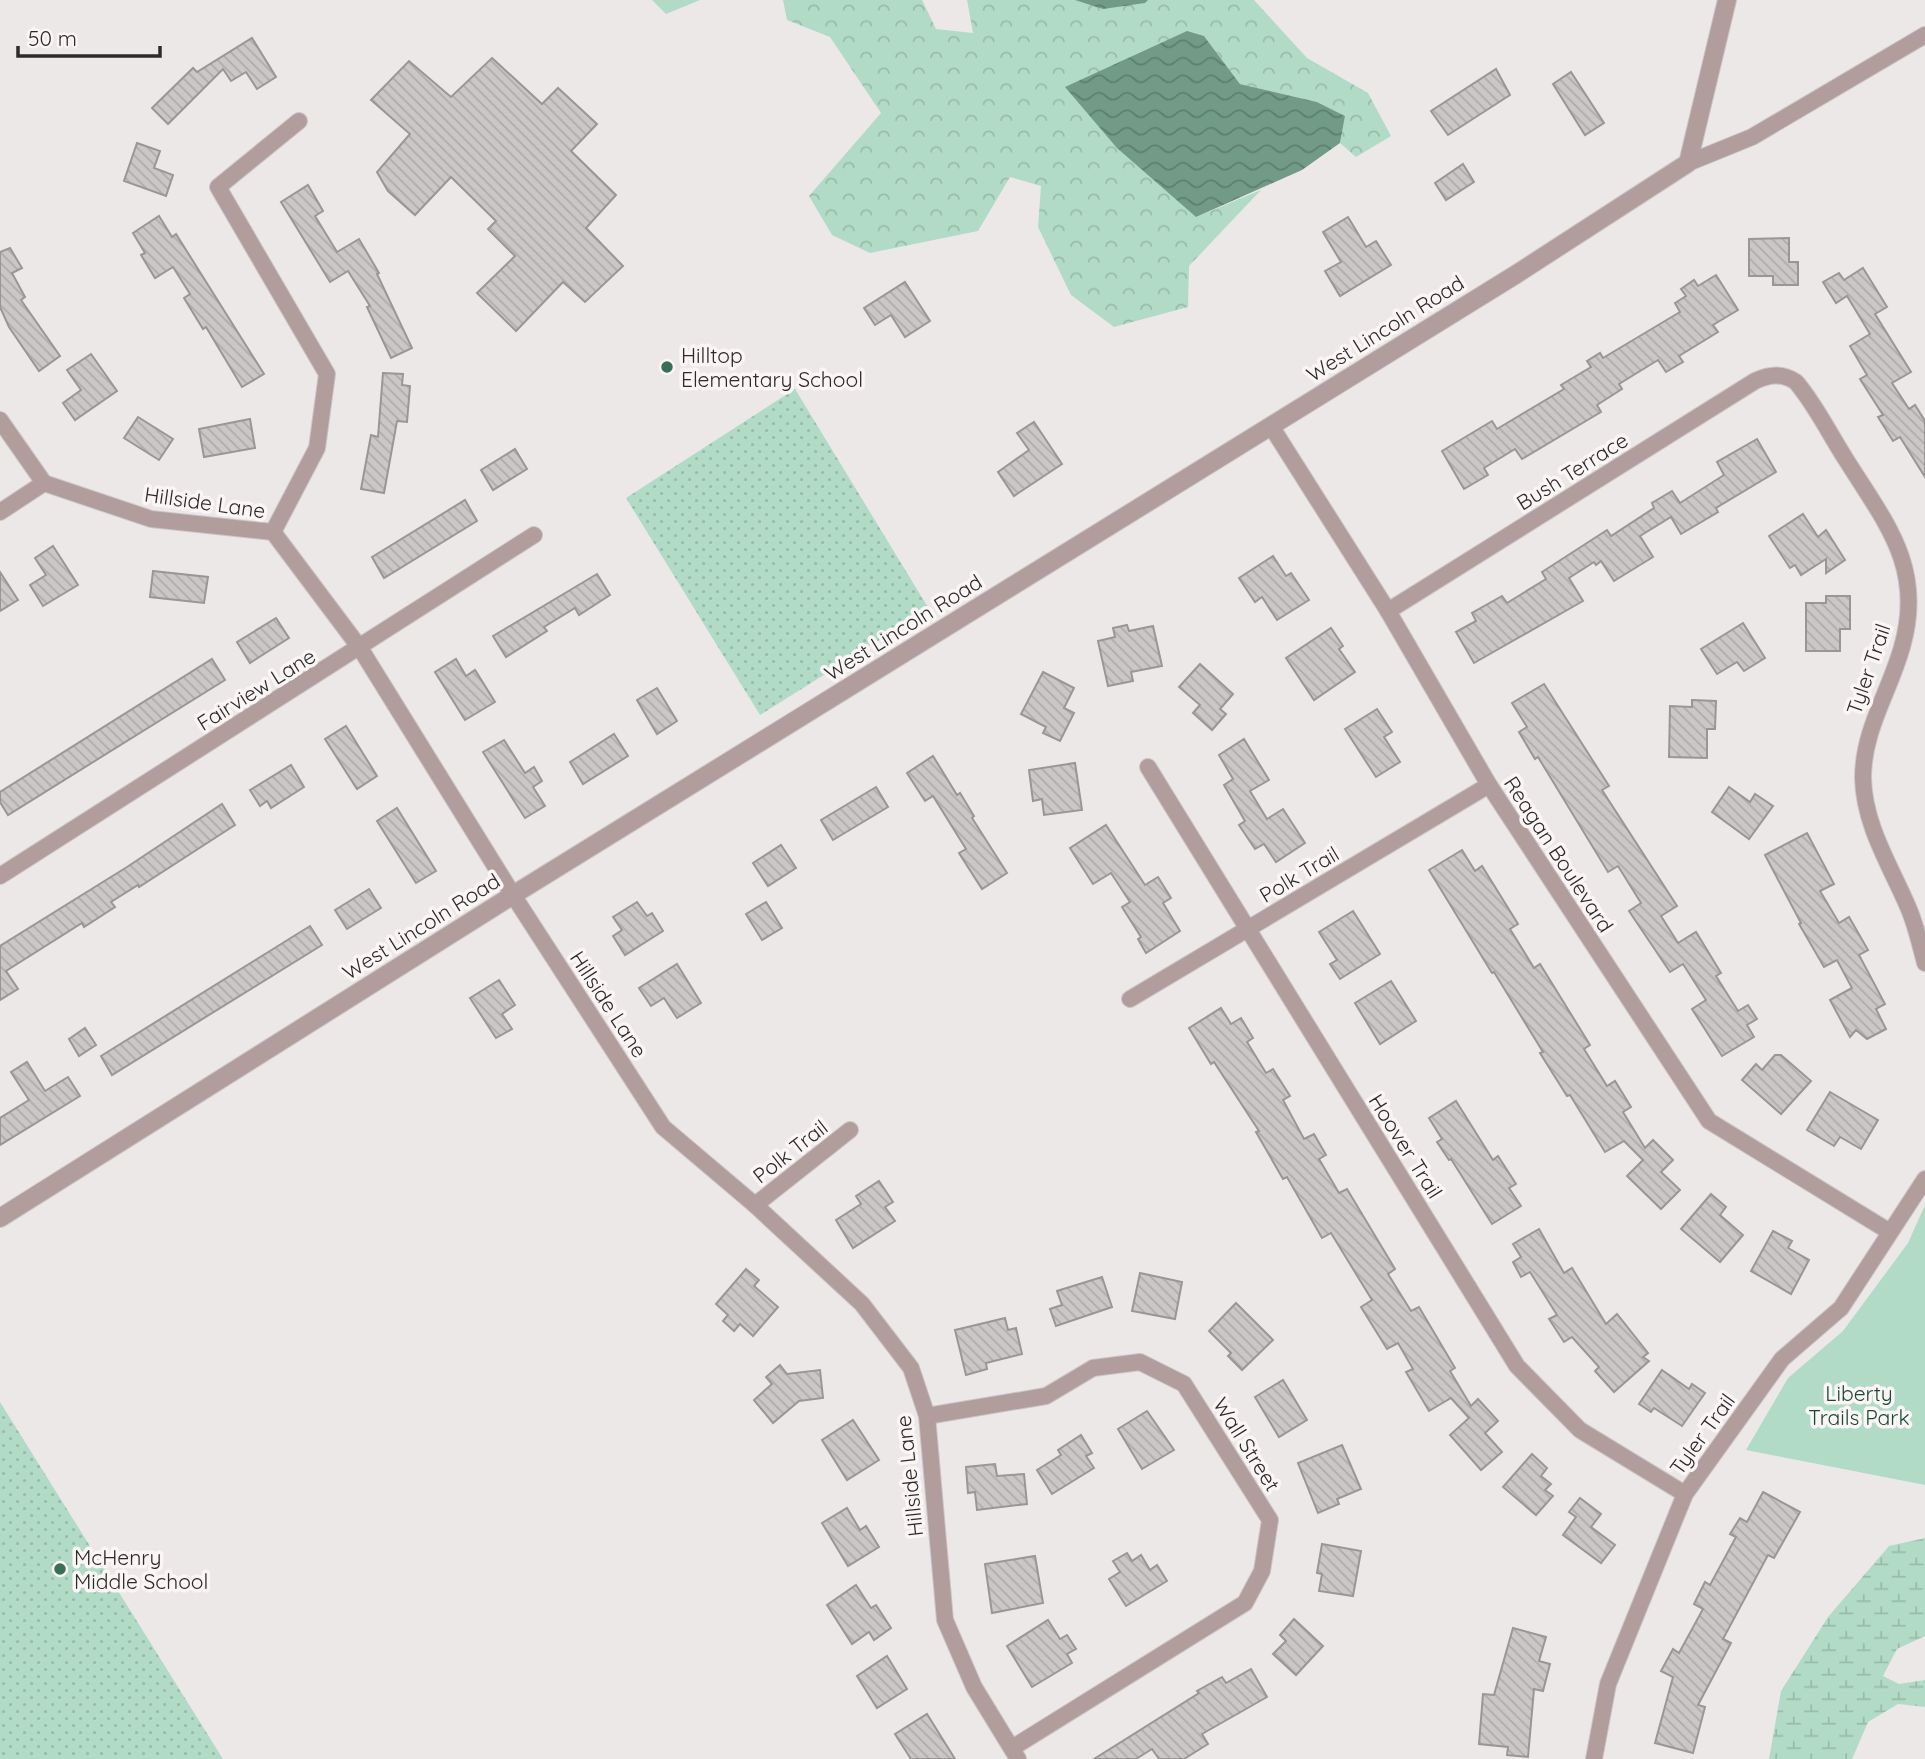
<svg xmlns="http://www.w3.org/2000/svg" width="1925" height="1759" font-family="Quicksand,sans-serif">
	<defs>
		<pattern id="grass-dots" width="8" height="8" patternUnits="userSpaceOnUse" patternTransform="scale(1.75)"><rect width="8" height="8" fill="#b1dbc6"/><path d="M2 2h.1M6 6h.1" fill="none" stroke="#98bcaa" stroke-width="1.8" stroke-linecap="round"/></pattern>
		<pattern id="forest-crowns" width="20" height="18" patternUnits="userSpaceOnUse" patternTransform="scale(1.75)"><rect width="20" height="18" fill="#b1dbc6"/><path d="M2 6a3 3 0 1 1 6 0M12 15a3 3 0 1 1 6 0" fill="none" stroke="#98bcaa"/></pattern>
		<pattern id="wetland-marsh" width="20" height="14" patternUnits="userSpaceOnUse" patternTransform="scale(1.75)"><rect width="20" height="14" fill="#b1dbc6"/><path d="M1 5h8M5 5V1M11 12h8M15 12V8" fill="none" stroke="#98bcaa"/></pattern>
		<pattern id="water-waves" width="16" height="10" patternUnits="userSpaceOnUse" patternTransform="scale(1.75)"><rect width="16" height="10" fill="#719b87"/><path d="M0 5q4-4 8 0t8 0" fill="none" stroke="#5d7f6f"/></pattern>
		<pattern id="building-back-hatch" width="6" height="6" patternUnits="userSpaceOnUse" patternTransform="scale(1.75)"><rect width="6" height="6" fill="#ccc7c7"/><path d="M-1 5l2 2M0 0l6 6M5-1l2 2" fill="none" stroke="#afabab"/></pattern>
	</defs>
	<rect width="100%" height="100%" fill="#ede8e8"/>
	<g fill="url(#grass-dots)">
		<path d="M795 389 929 609 760 715 626 498Z"/>
		<path d="M0 1402 223 1759H0Z"/>
	</g>
	<path fill="url(#forest-crowns)" d="M783 0H922L936 29 973 33 967 0H1254L1307 58 1368 93 1391 136 1356 157 1340 143 1345 116 1317 102 1240 84 1204 36 1196 217 1261 190 1189 266 1188 307 1114 327 1071 295 1038 227 1041 186 1010 177 978 231 870 253 832 235 809 196 881 113 830 37 787 20Z"/>
	<path fill="url(#wetland-marsh)" d="M1925 1538V1636L1897 1649 1883 1676 1899 1684 1925 1680V1707L1898 1704 1868 1722 1852 1759H1769L1781 1691 1828 1617 1889 1546Z"/>
	<g fill="#b1dbc6">
		<path d="M652 0H700L666 14Z"/>
		<path d="M1925 1205V1485L1746 1450 1788 1378 1843 1331 1908 1243Z"/>
	</g>
	<g fill="url(#water-waves)">
		<path d="M1075 0H1148L1145 3 1103 9Z"/>
		<path d="M1187 31 1204 36 1240 84 1317 102 1345 116 1340 143 1302 170 1196 217 1117 148 1065 87Z"/>
	</g>
	<g fill="url(#building-back-hatch)" stroke="#9b9696" stroke-width="2">
		<path d="M252 38 276 77 257 89 246 72 231 81 223 69 168 124 152 108 193 68 197 72Z"/>
		<path d="M492 58 542 104 558 88 597 124 571 151 616 195 586 228 623 266 585 302 563 282 516 331 477 293 515 256 488 229 496 221 451 177 415 215 388 191 377 172 410 134 371 100 409 61 451 97Z"/>
		<path d="M1496 69 1510 95 1448 135 1431 111Z"/>
		<path d="M1571 72 1604 123 1585 135 1553 84Z"/>
		<path d="M137 143 160 151 154 168 173 175 166 196 124 181Z"/>
		<path d="M1463 164 1474 182 1446 200 1435 183Z"/>
		<path d="M308 185 323 211 315 216 337 252 359 239 379 273 377 274 412 348 391 358 367 307 370 306 348 271 330 282 281 202Z"/>
		<path d="M159 216 172 237 176 234 264 374 242 387 206 327 203 329 184 298 190 294 173 267 155 278 141 255 145 253 133 233Z"/>
		<path d="M1348 217 1366 247 1376 241 1391 265 1340 296 1325 271 1341 262 1323 232Z"/>
		<path d="M1789 238V262H1798V285H1773V276H1749V239Z"/>
		<path d="M10 248 22 268 12 273 25 297 21 300 60 356 39 371 9 327 0 307V252Z"/>
		<path d="M1863 268 1887 307 1875 314 1911 372 1892 383 1909 409 1915 405 1925 421V477L1900 437 1893 441 1878 417 1883 415 1860 379 1867 375 1850 346 1870 334 1847 296 1836 303 1823 282 1839 273 1844 280Z"/>
		<path d="M1716 275 1738 310 1713 325 1718 332 1679 356 1683 362 1666 372 1658 360 1619 384 1622 389 1597 405 1601 412 1522 459 1515 449 1484 468 1488 475 1464 489 1442 451 1492 421 1497 429 1564 389 1561 385 1591 367 1587 361 1600 353 1603 358 1680 312 1675 303 1686 296 1681 289 1694 280 1698 286Z"/>
		<path d="M905 282 930 321 905 337 891 315 875 325 864 308Z"/>
		<path d="M91 354 117 391 75 420 63 403 81 390 67 370Z"/>
		<path d="M383 373 403 374 402 385 410 386 407 422 397 421 384 493 361 489 371 435 378 437Z"/>
		<path d="M138 417 173 439 159 460 124 438Z"/>
		<path d="M250 419 255 448 204 457 199 429Z"/>
		<path d="M1034 422 1062 464 1014 496 998 472 1029 450 1017 433Z"/>
		<path d="M1757 439 1776 472 1716 508 1718 512 1681 534 1671 517 1640 536 1653 557 1614 581 1601 561 1596 565 1594 562 1569 578 1583 601 1474 663 1456 632 1476 621 1472 613 1502 596 1507 603 1546 579 1542 572 1607 530 1611 536 1654 508 1652 503 1672 491 1680 503 1724 475 1717 462Z"/>
		<path d="M515 449 527 469 493 490 481 470Z"/>
		<path d="M465 500 477 521 384 578 372 557Z"/>
		<path d="M1803 514 1818 537 1826 530 1845 560 1826 573V559L1801 575 1795 565 1790 568 1769 536Z"/>
		<path d="M53 546 78 585 43 606 30 585 46 575 35 558Z"/>
		<path d="M1273 556 1286 576 1291 573 1309 600 1277 620 1262 597 1255 602 1239 578Z"/>
		<path d="M153 571 208 577 204 603 150 597Z"/>
		<path d="M0 572 18 600 0 611Z"/>
		<path d="M597 574 610 595 579 615 575 608 544 627 547 631 506 657 493 636Z"/>
		<path d="M1826 596H1850V629H1840V651H1806V603H1826Z"/>
		<path d="M276 618 289 638 250 663 237 642Z"/>
		<path d="M1743 623 1765 658 1744 671 1737 662 1717 674 1701 649Z"/>
		<path d="M1127 625 1129 631 1153 626 1162 666 1131 672 1133 681 1108 686 1098 641 1115 637 1113 628Z"/>
		<path d="M1331 628 1343 646 1339 649 1355 672 1314 700 1286 658Z"/>
		<path d="M212 659 225 680 8 815 0 802V792Z"/>
		<path d="M456 659 466 676 475 670 495 702 465 720 435 672Z"/>
		<path d="M1200 664 1233 694 1220 709 1226 714 1212 730 1193 713 1200 705 1179 687Z"/>
		<path d="M1043 672 1074 688 1064 708 1074 713 1060 741 1043 733 1046 727 1021 714Z"/>
		<path d="M1544 684 1609 786 1602 790 1677 906 1661 916 1678 943 1696 932 1721 973 1716 976 1738 1011 1748 1005 1757 1019 1747 1025 1754 1037 1722 1056 1692 1009 1706 1000 1683 964 1670 972 1629 911 1641 903 1618 866 1608 872 1538 757 1535 759 1519 732 1527 727 1512 703Z"/>
		<path d="M657 688 677 721 657 734 637 700Z"/>
		<path d="M1692 700 1716 701 1715 729H1707V758L1669 757 1670 706 1692 707Z"/>
		<path d="M1377 709 1392 732 1384 737 1400 762 1376 777 1345 729Z"/>
		<path d="M346 726 377 776 357 789 325 739Z"/>
		<path d="M614 734 628 756 583 784 570 762Z"/>
		<path d="M1244 739 1269 780 1250 791 1267 819 1283 809 1305 843 1276 862 1264 844 1255 849 1239 825 1245 821 1224 785 1233 779 1219 755Z"/>
		<path d="M504 740 525 773 534 767 542 781 533 787 545 806 525 818 483 752Z"/>
		<path d="M933 756 957 795 960 793 974 816 972 818 1007 873 982 889 959 853 966 849 933 796 925 801 907 773Z"/>
		<path d="M1075 763 1082 810 1044 815 1042 799 1033 801 1029 770Z"/>
		<path d="M291 765 304 787 271 808 267 801 260 806 250 790Z"/>
		<path d="M876 787 888 807 833 840 821 820Z"/>
		<path d="M1729 787 1750 802 1755 794 1773 806 1749 839 1712 812Z"/>
		<path d="M222 804 235 825 139 887 138 885 111 902 115 907 84 927 82 923 6 971 18 989 0 1000V946L127 867Z"/>
		<path d="M397 808 436 871 416 883 377 821Z"/>
		<path d="M1106 825 1145 885 1158 877 1171 898 1163 903 1180 931 1146 953 1138 939 1141 937 1122 907 1130 902 1111 873 1093 884 1070 848Z"/>
		<path d="M1807 833 1834 884 1820 891 1839 923 1849 917 1868 950 1859 955 1885 1004 1876 1009 1886 1029 1867 1039 1856 1030 1850 1037 1830 1000 1852 988 1837 960 1824 967 1799 924 1801 923 1765 855Z"/>
		<path d="M781 845 796 868 768 886 753 863Z"/>
		<path d="M1462 850 1475 871 1482 866 1518 924 1510 929 1534 968 1540 964 1590 1045 1584 1049 1607 1086 1615 1081 1631 1107 1623 1112 1645 1148 1653 1140 1673 1160 1661 1172 1680 1190 1661 1209 1627 1176 1643 1160 1624 1141 1605 1152 1570 1095 1567 1096 1540 1053 1543 1052 1494 972 1492 973 1429 870Z"/>
		<path d="M369 889 381 908 347 929 335 910Z"/>
		<path d="M637 902 647 916 652 913 663 931 625 955 613 936 622 930 613 917Z"/>
		<path d="M766 902 782 928 762 940 746 914Z"/>
		<path d="M1353 911 1380 954 1340 979 1330 964 1337 960 1319 932Z"/>
		<path d="M310 926 322 945 112 1075 101 1056Z"/>
		<path d="M677 964 701 1003 677 1018 664 998 651 1006 639 988Z"/>
		<path d="M499 980 515 1005 502 1014 512 1029 496 1038 470 998Z"/>
		<path d="M1391 981 1416 1021 1380 1044 1355 1003Z"/>
		<path d="M1221 1008 1231 1024 1241 1018 1253 1038 1247 1042 1266 1073 1273 1069 1290 1096 1283 1100 1304 1139 1314 1134 1326 1155 1319 1159 1339 1193 1347 1189 1395 1269 1388 1274 1411 1311 1419 1307 1455 1368 1450 1371 1471 1406 1478 1399 1498 1421 1485 1433 1502 1452 1481 1470 1450 1435 1469 1418 1451 1398 1429 1411 1406 1372 1413 1369 1398 1343 1387 1349 1361 1307 1372 1300 1331 1233 1322 1238 1287 1177 1283 1179 1256 1132 1259 1131 1214 1062 1211 1064 1189 1028Z"/>
		<path d="M85 1028 96 1045 79 1056 69 1039Z"/>
		<path d="M1775 1055H1781L1811 1081 1781 1114 1742 1080 1756 1064 1762 1070Z"/>
		<path d="M27 1062 45 1091 68 1077 80 1096 0 1145V1118L29 1100 11 1072Z"/>
		<path d="M1830 1092 1878 1120 1861 1149 1840 1137 1834 1146 1807 1130Z"/>
		<path d="M1456 1101 1493 1160 1498 1156 1516 1184 1509 1188 1521 1206 1492 1224 1451 1159 1449 1160 1437 1142 1442 1139 1429 1118Z"/>
		<path d="M879 1181 893 1202 885 1207 895 1221 853 1248 836 1220 861 1204 856 1196Z"/>
		<path d="M1711 1194 1726 1207 1720 1215 1743 1235 1720 1262 1681 1229Z"/>
		<path d="M1539 1229 1564 1273 1572 1268 1606 1324 1617 1314 1648 1353 1643 1357 1649 1361 1614 1392 1595 1371 1599 1367 1572 1337 1564 1342 1549 1319 1557 1315 1530 1272 1521 1277 1513 1262 1521 1257 1513 1244Z"/>
		<path d="M1773 1231 1792 1241 1788 1248 1809 1260 1791 1294 1751 1271Z"/>
		<path d="M746 1269 759 1280 754 1286 778 1307 753 1336 740 1324 734 1331 723 1321 728 1315 716 1304Z"/>
		<path d="M1140 1273 1182 1282 1175 1319 1132 1311Z"/>
		<path d="M1102 1277 1112 1307 1056 1326 1050 1309 1062 1305 1057 1291Z"/>
		<path d="M1236 1303 1273 1340 1242 1370 1228 1356 1231 1353 1209 1331Z"/>
		<path d="M1005 1318 1008 1330 1016 1328 1022 1354 986 1363 987 1369 966 1375 955 1330Z"/>
		<path d="M780 1365 787 1374 820 1370 823 1398 799 1401 773 1423 754 1400 772 1384 766 1377Z"/>
		<path d="M1662 1370 1689 1389 1692 1384 1705 1393 1682 1426 1654 1408 1651 1412 1639 1404Z"/>
		<path d="M1283 1380 1307 1420 1279 1437 1255 1397Z"/>
		<path d="M1147 1411 1174 1450 1142 1469 1118 1429Z"/>
		<path d="M853 1420 879 1460 847 1480 822 1440Z"/>
		<path d="M1081 1435 1092 1453 1086 1456 1094 1468 1052 1494 1037 1470 1061 1455 1058 1450Z"/>
		<path d="M1342 1445 1361 1489 1337 1499 1339 1504 1318 1513 1298 1463Z"/>
		<path d="M1532 1454 1547 1468 1541 1476 1551 1484 1545 1490 1553 1496 1536 1515 1503 1487Z"/>
		<path d="M995 1464 997 1476 1024 1474 1027 1504 977 1510 975 1492 968 1493 966 1467Z"/>
		<path d="M1763 1492 1800 1512 1774 1558 1768 1555 1723 1639 1731 1643 1698 1705 1705 1707 1693 1753 1655 1743 1673 1677 1661 1671 1673 1649 1679 1653 1703 1609 1694 1604 1705 1582 1710 1585 1736 1537 1730 1534 1740 1518 1747 1522Z"/>
		<path d="M1580 1498 1601 1514 1591 1527 1615 1545 1601 1563 1563 1535 1576 1517 1569 1512Z"/>
		<path d="M847 1508 860 1530 866 1526 879 1547 848 1566 822 1523Z"/>
		<path d="M1322 1544 1361 1551 1353 1596 1319 1591 1322 1574 1317 1573Z"/>
		<path d="M1127 1553 1132 1561 1141 1555 1150 1570 1157 1565 1167 1581 1126 1606 1109 1579 1120 1572 1113 1561Z"/>
		<path d="M1035 1556 1043 1603 992 1613 985 1564Z"/>
		<path d="M856 1585 871 1608 876 1605 891 1628 874 1640 869 1632 852 1644 827 1605Z"/>
		<path d="M1294 1619 1323 1646 1296 1675 1273 1654 1286 1641 1280 1635Z"/>
		<path d="M1048 1620 1060 1639 1067 1635 1076 1649 1067 1654 1072 1663 1032 1687 1007 1646Z"/>
		<path d="M1513 1628 1546 1637 1539 1661 1550 1664 1543 1691 1534 1689 1528 1757 1507 1755 1508 1747 1479 1744 1483 1694 1494 1695Z"/>
		<path d="M887 1656 907 1689 877 1708 857 1676Z"/>
		<path d="M1251 1669 1267 1697 1202 1734 1208 1744 1184 1759H1159L1152 1749 1136 1759H1094L1199 1693 1197 1691 1222 1677 1226 1683Z"/>
		<path d="M927 1714 955 1759H911L895 1734Z"/>
	</g>
	<g fill="none" stroke-linecap="round" stroke-linejoin="round">
		<g stroke="#cac6c6" stroke-width="18">
			<g id="minor">
				<path d="M1688 163 1752 137 1925 35"/>
				<path d="M0 420 44 483 151 519 273 532 360 648 513 895 663 1127 755 1205 862 1304 911 1368 927 1416 945 1620 974 1687 1018 1759"/>
				<path d="M1271 426 1388 611 1489 785 1709 1121 1890 1232"/>
				<path d="M0 512 44 483"/>
				<path d="M273 532 317 448 327 374 218 187 299 121"/>
				<path d="M1388 611 1755 381C1770 374 1782 373 1796 382 1815 404 1829 433 1845 458 1885 522 1925 567 1902 647 1889 693 1863 730 1863 778 1864 825 1890 865 1908 907 1916 925 1920 945 1925 963"/>
				<path d="M1148 767 1517 1366 1580 1430 1685 1494"/>
				<path d="M0 876 534 535"/>
				<path d="M1130 999 1489 785"/>
				<path d="M755 1205 850 1130"/>
				<path d="M927 1416 1046 1396 1093 1368 1140 1362 1184 1384 1270 1520 1262 1571 1245 1603 1012 1748"/>
				<path d="M1594 1759 1608 1684 1685 1494 1782 1359 1841 1308 1925 1179"/>
			</g>
		</g>
		<g stroke="#cac6c6" stroke-width="20">
			<path id="tertiary" d="M0 1218 513 895 1515 275 1688 163 1727 0"/>
		</g>
		<use href="#minor" stroke="#b19d9c" stroke-width="16"/>
		<use href="#tertiary" stroke="#b19d9c" stroke-width="18"/>
	</g>
	<g fill="#376f57" stroke="#fbf5f5" stroke-width="2.5">
		<circle cx="667" cy="367" r="7"/>
		<circle cx="60" cy="1569" r="7"/>
	</g>
	<g text-anchor="middle" dominant-baseline="central" stroke-width="7" stroke-linejoin="round" paint-order="stroke">
		<g font-size="21" fill="#2c2a2a" stroke="#fbf5f5">
			<text transform="translate(1385 328) rotate(-32)">West Lincoln Road</text>
			<text transform="translate(1572 471) rotate(-32)">Bush Terrace</text>
			<text transform="translate(205 502) rotate(8)">Hillside Lane</text>
			<text transform="translate(903 627) rotate(-32)">West Lincoln Road</text>
			<text transform="translate(1868 669) rotate(-71)">Tyler Trail</text>
			<text transform="translate(256 689) rotate(-32)">Fairview Lane</text>
			<text transform="translate(1559 854) rotate(57)">Reagan Boulevard</text>
			<text transform="translate(1299 874) rotate(-31)">Polk Trail</text>
			<text transform="translate(421 926) rotate(-32)">West Lincoln Road</text>
			<text transform="translate(609 1004) rotate(57)">Hillside Lane</text>
			<text transform="translate(1406 1146) rotate(58)">Hoover Trail</text>
			<text transform="translate(790 1151) rotate(-38)">Polk Trail</text>
			<text transform="translate(1702 1434) rotate(-54)">Tyler Trail</text>
			<text transform="translate(1247 1444) rotate(58)">Wall Street</text>
			<text transform="translate(909 1476) rotate(-96)">Hillside Lane</text>
		</g>
		<g font-size="21" fill="#2c2a2a" stroke="#fbf5f5" text-anchor="start">
			<text x="681" y="355">Hilltop<tspan x="681" dy="24">Elementary School</tspan></text>
			<text x="74" y="1557">McHenry<tspan x="74" dy="24">Middle School</tspan></text>
		</g>
		<g font-size="21" fill="#144a35" stroke="#fbf5f5">
			<text x="1859" y="1393">Liberty<tspan x="1859" dy="24">Trails Park</tspan></text>
		</g>
	</g>
	<path d="M18 46v10h142v-10" fill="none" stroke="#2c2a2a" stroke-width="3.5"/>
	<text x="28" y="46" font-size="21" fill="#2c2a2a" stroke="#fbf5f5" stroke-width="5" paint-order="stroke">50 m</text>
</svg>
